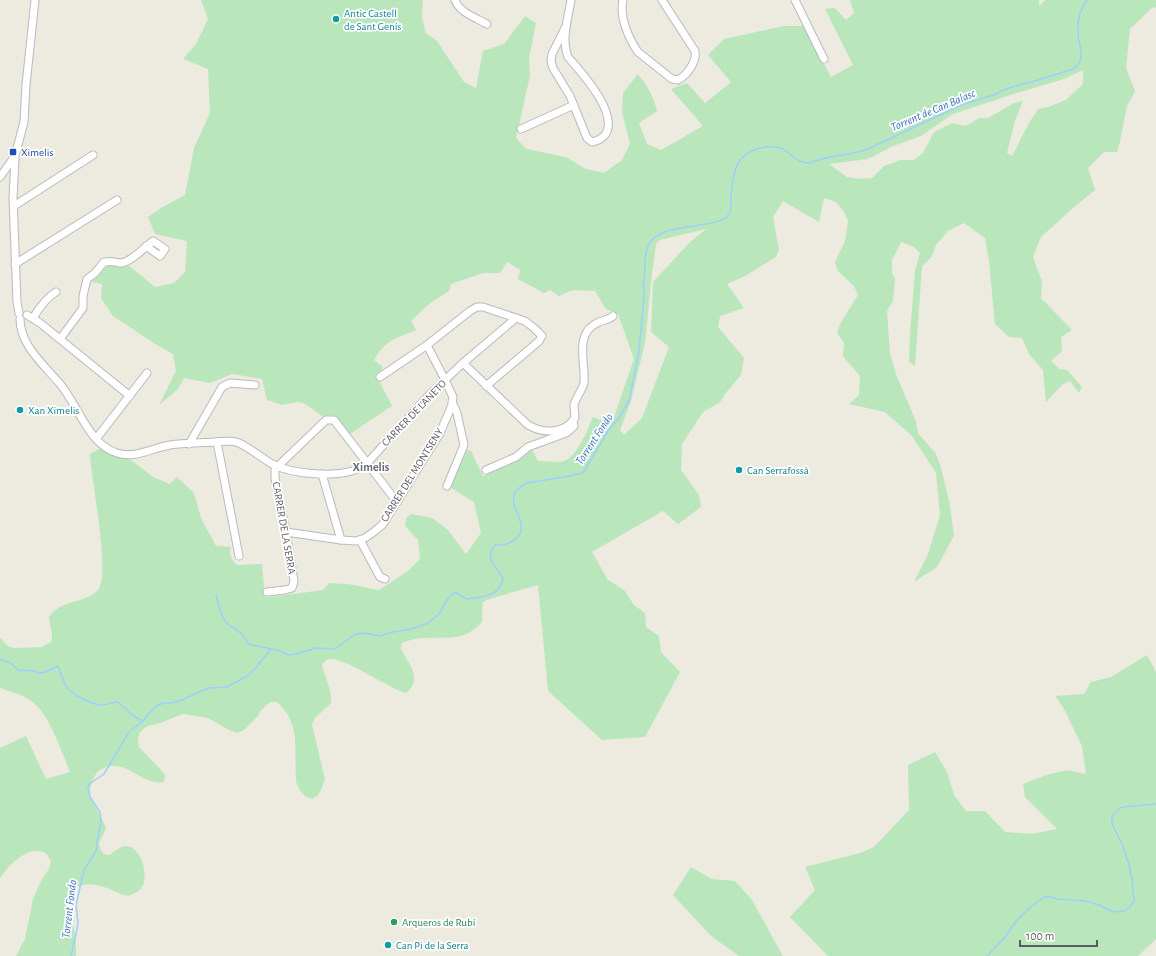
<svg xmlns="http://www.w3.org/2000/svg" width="1156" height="956" font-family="'Alegreya Sans',sans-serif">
	<rect width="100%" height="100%" fill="#edeadf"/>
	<g fill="#bae6bc" fill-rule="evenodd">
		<path d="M201 0H423L422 17 426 33 437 41 464 82 476 88 483 51 504 44 525 16 536 23 529 59 530 76 516 138 526 149 566 157 586 169 604 173 622 160 630 144 622 112 623 93 638 74C648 87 653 95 657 111L639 123 647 144 661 150 703 126 671 89 687 83 705 103 731 82 708 55 724 39 784 26H804L831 77 853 65 825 9 835 8 846 20 854 13 850 0H1039V6L1045 0H1156V8L1153 7 1130 29 1126 68 1135 91 1127 106 1120 142 1117 152H1104L1088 168 1095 190 1073 208 1041 237 1033 257 1042 282 1041 298 1072 330 1061 337 1062 351 1051 361 1059 369 1067 370 1082 387 1079 393 1070 381 1063 384 1046 402 1043 370 1029 354 1022 338 1009 337 995 324 989 261 985 238 964 223 948 231 936 245 931 258 922 266 915 366 909 362 910 333 915 271 920 253 914 247 901 242 892 260V274L895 278 893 301 887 311 890 354 897 377 916 421 918 433 936 454 941 468 950 505 954 536 937 567 914 582 928 554 940 515 936 473 912 436 885 412 849 404 859 395 860 376 843 356 844 343 837 333 841 322 858 295 854 286 838 271 835 262 845 241 848 221 844 212 836 202 824 198 819 222 783 201 773 217 779 250 776 257 745 276 727 284 744 308 720 316 718 327 744 358 741 375 725 394 720 402 703 412 682 444 681 470 699 495 701 507 678 524 663 511 592 552 608 580 624 590 634 605 645 613 646 627 659 636 661 652 680 672 645 737 602 740 548 691 538 585 489 599 483 602 482 610V622C459 649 430 630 402 643 402 645 401 647 401 649 402 652 405 655 406 658 414 670 419 682 406 693 390 690 340 653 326 660 325 661 323 664 322 665 325 678 332 689 331 703L314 719 312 725 325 779 321 790 317 796 312 799C302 796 299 790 296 781L295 738 293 727 288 715 281 706 277 702H270L261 710 258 716 244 730 237 733 231 731 208 718 183 714 160 723 148 726 143 729 139 734 138 741 139 747 161 770 165 775 164 782C143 786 129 761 107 767 94 770 92 782 89 794L106 827 104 833 99 843 100 849 104 854 109 855C114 852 119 847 125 846 140 845 147 870 144 882 143 887 139 891 135 893 126 899 120 893 112 890 100 885 82 880 72 892 60 907 71 914 74 929 76 938 76 947 76 956H16L25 939 33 899 42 879 49 869 51 861C49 858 47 853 43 852 28 845 6 867 0 879V748L26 736 46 779 70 772C62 752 50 717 34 703 27 696 9 691 0 688V638L8 646 14 648 42 647 52 641V635L49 617C62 598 86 604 98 590 111 575 91 478 90 454L101 448 112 455 131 460 153 477 170 484 177 477 194 493 201 518 216 546 231 547C229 555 231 559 237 565L262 564 265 597H271L323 590 329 583 348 584 379 590 408 571 420 559 418 540 405 526 406 518 411 514 432 518 447 529 466 554 481 533 474 502 450 487 467 450 471 451 483 476 519 460 532 450 538 461C543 461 559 463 564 461 577 457 588 429 593 417L605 422 613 420 634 359 618 314 606 309 595 291 573 290 559 296 550 290 544 293 518 279 520 270 507 262 500 273H483L451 284 449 291 429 304 411 321 416 330C397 338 385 340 374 360L383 367 377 377 392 406 350 434 336 416 329 415 322 416 304 403 298 402 282 405 267 400 262 379 232 374 210 383 184 378 178 389 159 405 176 371 173 354 155 344 113 316 101 298 102 284 92 282 108 265H128L155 287 174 283 185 272 187 241 155 234 148 217 161 208 185 195 194 148 210 113 208 69 183 59 196 44 208 19ZM1083 70V84L1066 100 1048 107 1038 109 1029 123 1012 156 1007 153 1015 121 1023 101 1014 103 988 118H979L966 126 952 123 934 132 923 153 914 160H901L884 166 872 178 860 179 847 177 829 164 868 159 893 146 921 136 953 114 1017 93 1064 79ZM706 229 689 243 653 282 651 332 669 347 642 418 624 435 620 430 631 401 645 343 652 274 656 244 660 240Z"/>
		<path d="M1147 655 1156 672V939L1138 956H828L790 917 815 890 805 867 860 853 874 847 909 810 908 765 935 752 947 772 954 795 966 811H985L1005 832 1031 834 1057 829 1025 797 1023 784 1046 775 1067 770 1086 774 1082 746 1063 707 1055 696 1084 694 1091 682 1111 677Z"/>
		<path d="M691 867 712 879 735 881 752 900 783 956H739L711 936 673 895Z"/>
	</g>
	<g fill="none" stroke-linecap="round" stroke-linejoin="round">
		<g stroke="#9dcfff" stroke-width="1.5">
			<path d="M216 595C218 603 220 615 226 622 234 631 243 630 248 644L271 649"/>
			<path d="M0 659 11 663 18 670 34 671 39 673 46 672 57 666C62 672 62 680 66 686 70 694 93 705 102 705 107 705 112 702 118 702 125 708 134 719 143 721"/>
			<path d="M71 956 77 929 78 923 76 905 84 870 96 851 98 837 101 821 100 812 90 797 88 787 89 784 104 774 129 732 143 721 150 712 158 705 164 703H173L184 699 203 690 210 688 227 687 247 676 254 670 271 649 281 651 284 653 288 655 296 654 316 648 335 649 351 637 356 634 365 633 380 636 392 632 411 629 428 623 439 614 449 597 454 593H457L465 598 467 599C482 597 499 597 503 579 499 569 488 563 491 552 492 551 493 547 494 546 497 544 502 545 506 544 512 543 520 537 521 531 524 517 506 502 517 490 520 487 522 485 527 483L551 479 565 477 583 473 608 431 619 418 629 401 639 351 644 297V288L643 285C647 272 642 253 651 241 666 222 721 229 729 214 733 208 730 202 731 196 734 169 735 153 765 147 788 143 791 161 806 163 811 164 814 161 818 160 835 155 852 155 868 149L940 115 952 109 964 104 994 95 1003 90 1022 84 1032 82 1073 69C1088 61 1077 42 1078 29 1078 17 1080 10 1087 0"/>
			<path d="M987 956 1005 937 1017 920 1033 905 1044 897H1051L1057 899 1085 901 1099 905 1111 911 1117 912 1124 911 1130 907 1134 901 1132 879 1129 865 1122 844 1112 824V817L1116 811 1122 807 1156 804"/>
		</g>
		<g stroke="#b8bac0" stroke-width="9">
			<g id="minor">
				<path d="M455 0C459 12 476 18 487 24"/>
				<path d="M623 0C619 17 629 39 638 52L672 79 678 80C687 75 697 62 695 51L662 0"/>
				<path d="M795 0 824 59"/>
				<path d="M566 26 552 54 551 61 553 68 570 96 587 138 592 142C598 141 601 139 605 135 620 114 581 72 568 57 561 39 568 19 571 0"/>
				<path d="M521 129 574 105"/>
				<path d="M15 158 13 198 17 302 19 313"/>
				<path d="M0 177 15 156 24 122 26 85 35 0"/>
				<path d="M14 206 93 155"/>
				<path d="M15 264 117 200"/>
				<path d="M27 315 40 323 130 396"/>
				<path d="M33 318C39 308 46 298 56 292"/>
				<path d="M20 319C20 328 24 339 29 347 38 361 50 372 60 384 78 405 89 445 117 453 136 459 151 448 170 445 184 443 200 443 215 442 221 442 230 440 236 442 245 444 263 459 272 464 292 474 331 477 352 471 359 469 365 464 370 460L429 395 463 363 516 318"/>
				<path d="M60 339 83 308V296L87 279 95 273 104 262C108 262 111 261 114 262 116 262 119 263 121 263 131 262 145 247 153 241L165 249 160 256 146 246"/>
				<path d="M463 363 528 425C544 434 564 434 575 418 575 414 574 409 574 405 576 397 582 391 584 383 586 362 573 333 599 322 601 321 603 321 605 320 608 319 611 318 613 316"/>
				<path d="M380 377 427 345 470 311 477 307H483L525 321 534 328 542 336 539 341 531 348 486 386"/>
				<path d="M96 439 147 373"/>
				<path d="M217 442 239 556"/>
				<path d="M189 444 222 387 230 383 255 385"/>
				<path d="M486 470 516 457 528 447 566 433 574 426 573 421"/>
				<path d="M322 474 341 540"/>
				<path d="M447 486 464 445 457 413 452 402"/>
				<path d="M286 532 341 540 356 541 365 538 375 531 383 524 440 433 452 405 453 397 445 380 427 345"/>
				<path d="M360 540 380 577 385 579"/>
				<path d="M267 592 285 590 292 588 294 581 286 532 275 478V470L278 466 326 420H334L397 502"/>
			</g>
		</g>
		<use href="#minor" stroke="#fff" stroke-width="7"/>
	</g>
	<g fill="#0f9aa8" stroke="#fff" stroke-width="1.5">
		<circle cx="336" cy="19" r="4"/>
		<circle cx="20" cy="410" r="4"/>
		<circle cx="739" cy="470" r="4"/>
		<circle cx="388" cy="945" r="4"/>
	</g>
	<rect fill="#1a4fb4" stroke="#fff" stroke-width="1.5" x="9" y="148" width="8" height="8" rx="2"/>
	<circle fill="#2e9e5b" stroke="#fff" stroke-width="1.5" cx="394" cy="922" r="4"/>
	<g text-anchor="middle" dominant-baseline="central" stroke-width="3.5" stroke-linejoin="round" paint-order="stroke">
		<g font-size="11" fill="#0d838f" stroke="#fff" text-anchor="start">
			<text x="344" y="13">Antic Castell<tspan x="344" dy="13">de Sant Genís</tspan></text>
			<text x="28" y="410">Xan Ximelis</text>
			<text x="747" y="470">Can Serrafossà</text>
			<text x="396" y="945">Can Pi de la Serra</text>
		</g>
		<g font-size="11" fill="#164399" stroke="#fff" text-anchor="start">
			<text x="21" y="152">Ximelis</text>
		</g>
		<g font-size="11" fill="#595c62" stroke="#fff">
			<text transform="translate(414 413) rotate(-46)">CARRER DE L'ANETO</text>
			<text transform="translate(412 475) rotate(-58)">CARRER DEL MONTSENY</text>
			<text transform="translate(284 528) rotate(80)">CARRER DE LA SERRA</text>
		</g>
		<g font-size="11" fill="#27864d" stroke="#fff" text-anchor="start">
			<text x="402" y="922">Arqueros de Rubí</text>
		</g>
		<g font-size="12" font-style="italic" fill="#3973be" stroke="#fff">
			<text transform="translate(933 110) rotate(-23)">Torrent de Can Balasc</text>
			<text transform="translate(594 439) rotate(-57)">Torrent Fondo</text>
			<text transform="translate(69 909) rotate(-83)">Torrent Fondo</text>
		</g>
		<g font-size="12" font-weight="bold" fill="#696e74" stroke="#fff">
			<text x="371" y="467">Ximelis</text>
		</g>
	</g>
	<path d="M1020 940v6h77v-6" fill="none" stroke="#595c62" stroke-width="2"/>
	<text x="1026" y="940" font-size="12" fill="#595c62" stroke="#ffffff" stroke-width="3" paint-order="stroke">100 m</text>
</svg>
